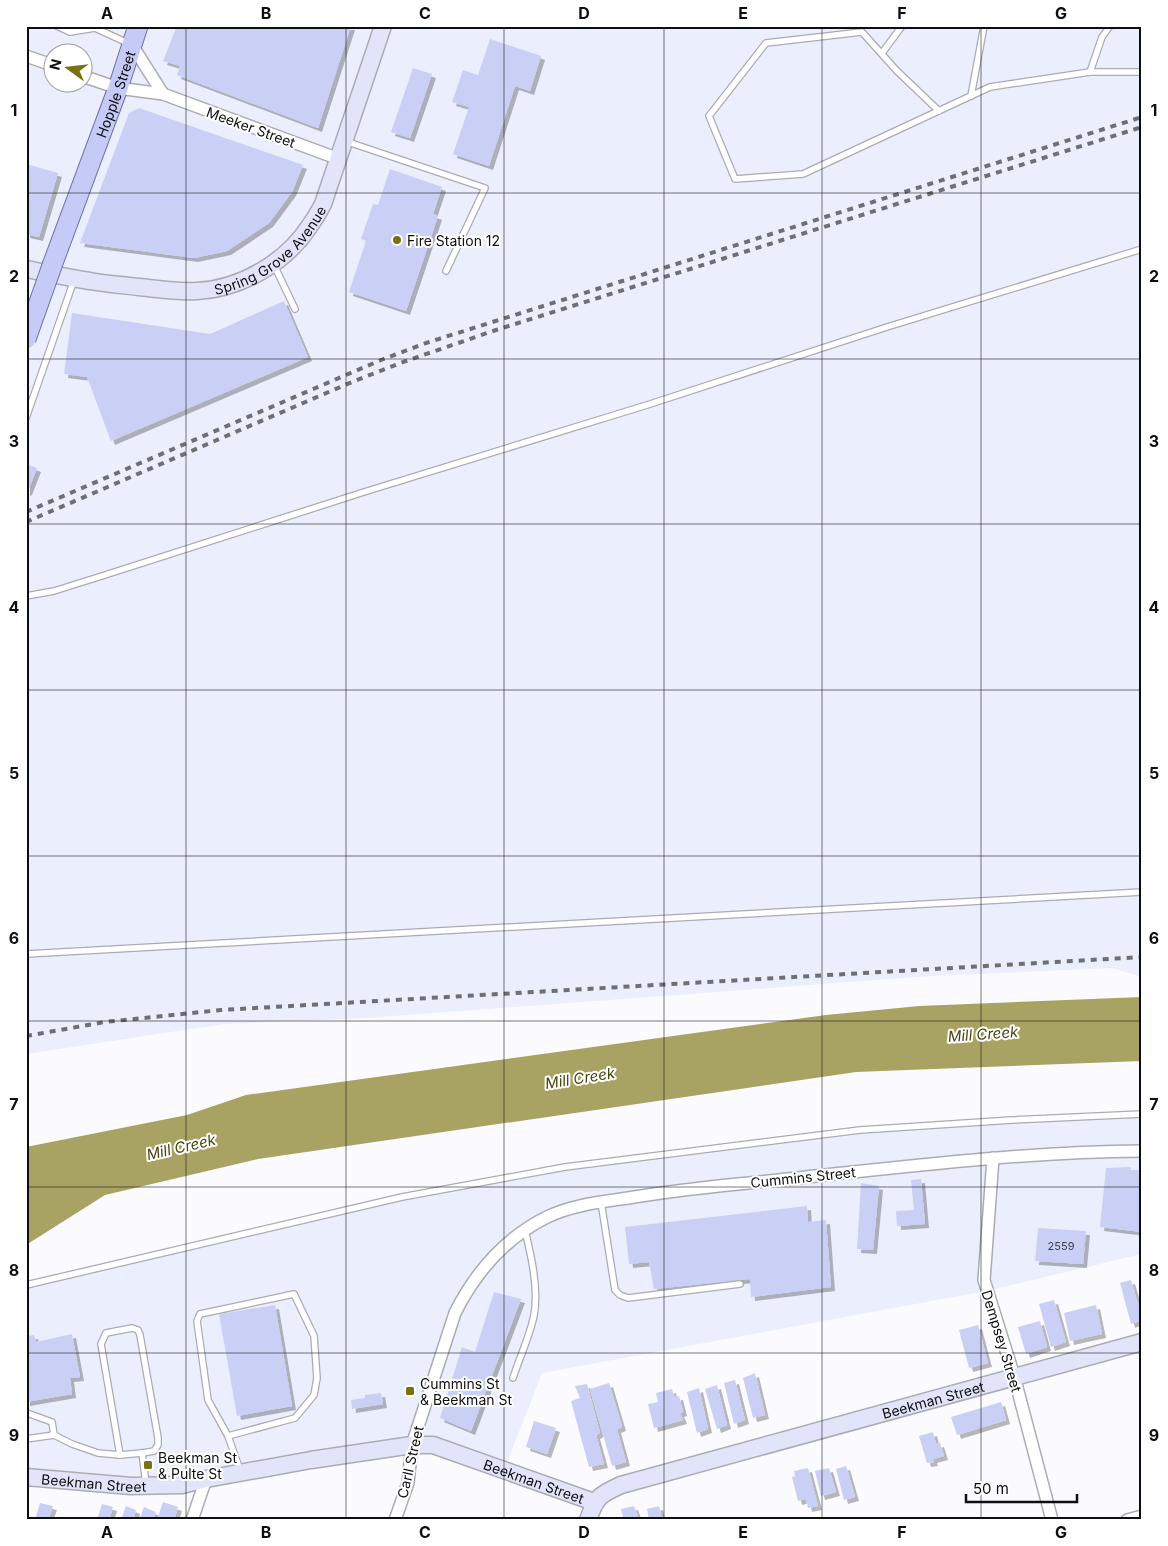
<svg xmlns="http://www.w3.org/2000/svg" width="1168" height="1546" font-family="Inter,sans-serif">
	<defs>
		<filter id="shadow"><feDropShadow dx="4" dy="4" stdDeviation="0" flood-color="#0004"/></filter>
	</defs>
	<rect width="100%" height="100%" fill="#fafaff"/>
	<g fill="#ebeefc" fill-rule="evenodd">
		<path d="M26 26H1142V977L1112 968 930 976 367 1018 224 1024 26 1054ZM52 52H82V82H52Z"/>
		<path d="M1142 1114V1254L986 1291 542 1373 504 1470 433 1445 206 1479 26 1477V1285L402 1197 565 1167 860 1130Z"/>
	</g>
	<path fill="#a8a362" d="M1142 997V1061L856 1072 258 1159 105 1195 26 1245V1147L187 1115 246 1095 826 1015 919 1006Z"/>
	<g fill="#cad0f5" filter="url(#shadow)">
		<path d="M177 26H351L318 128 177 75 180 66 163 61Z"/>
		<path d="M490 39 541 56 530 91 515 86 489 166 453 154 469 107 452 102 463 70 478 75Z"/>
		<path d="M413 68 432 74 410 138 391 132Z"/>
		<path d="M139 108 303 165 292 192 269 223 227 251 194 258 80 243 129 113Z"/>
		<path d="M26 164 58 173 39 237 26 234Z"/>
		<path d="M390 169 442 187 433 214 438 216 406 311 349 292 366 241 361 239 373 204 378 205Z"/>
		<path d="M284 301 308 357 111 441 87 377 64 374 72 313 210 334Z"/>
		<path d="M26 464 37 468 28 491 26 492Z"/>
		<path d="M1131 1167V1170H1142V1232L1100 1227 1106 1168Z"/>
		<path d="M921 1179 925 1224 897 1226 896 1211 914 1210 911 1180Z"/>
		<path d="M861 1183 879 1186 873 1250 857 1249Z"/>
		<path d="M807 1206 808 1222 826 1220 831 1287 751 1297 750 1279 654 1289 649 1262 629 1264 625 1227Z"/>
		<path d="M1038 1228 1086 1231 1083 1264 1035 1261Z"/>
		<path d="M1131 1280 1138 1304 1142 1303V1320L1131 1324 1120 1283Z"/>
		<path d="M494 1292 521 1299 471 1431 440 1418 462 1347 475 1352Z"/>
		<path d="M1054 1300 1066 1342 1051 1347 1039 1304Z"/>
		<path d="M275 1305 292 1406 237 1416 219 1314Z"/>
		<path d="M1096 1305 1102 1334 1070 1341 1064 1313Z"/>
		<path d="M1040 1321 1047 1347 1026 1354 1018 1327Z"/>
		<path d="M978 1325 988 1363 969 1368 959 1330Z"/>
		<path d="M72 1334 80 1377 70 1378 72 1394 26 1402V1336L34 1335 36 1342Z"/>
		<path d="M755 1373 765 1415 753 1418 743 1378Z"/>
		<path d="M735 1380 745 1420 734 1424 724 1383Z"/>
		<path d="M609 1383 622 1427 617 1429 626 1462 612 1466 590 1389Z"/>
		<path d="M587 1384 600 1433 596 1435 604 1464 589 1467 571 1401 580 1398 575 1386Z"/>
		<path d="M717 1385 727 1425 717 1429 705 1389Z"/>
		<path d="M699 1388 708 1429 697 1433 687 1392Z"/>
		<path d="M672 1389 674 1397 679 1396 683 1412 680 1413 683 1420 654 1428 648 1404 658 1402 656 1393Z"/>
		<path d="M381 1393 383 1404 352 1409 351 1400 365 1398V1395Z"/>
		<path d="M1001 1402 1006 1420 957 1435 951 1417Z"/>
		<path d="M534 1421 556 1428 547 1454 526 1447Z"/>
		<path d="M933 1432 936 1444 940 1443 944 1456 933 1459 934 1462 927 1463 919 1436Z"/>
		<path d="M846 1466 855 1497 844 1500 836 1469Z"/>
		<path d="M808 1468 818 1506 808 1508 806 1499 798 1501 792 1477 795 1476 794 1471Z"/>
		<path d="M829 1468 836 1492 821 1496 815 1471Z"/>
		<path d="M163 1502 178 1507 174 1520H157Z"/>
		<path d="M40 1503 53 1506 48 1520H35Z"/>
		<path d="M102 1504 113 1507 109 1520H97Z"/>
		<path d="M126 1506 136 1510 133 1520H121Z"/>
		<path d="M634 1506 638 1517 636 1518V1520H624L621 1509Z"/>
		<path d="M659 1506 662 1520H649L647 1509Z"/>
		<path d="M144 1507 156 1512 153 1520H139Z"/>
	</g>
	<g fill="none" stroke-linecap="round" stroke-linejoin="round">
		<g stroke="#abacb3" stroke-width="8">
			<g id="lane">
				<path d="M57 26 70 32 95 28 130 44"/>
				<path d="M882 53 902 26"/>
				<path d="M1090 72 1102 37 1110 26"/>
				<path d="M971 96 984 26"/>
				<path d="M939 111 897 71 862 32 766 43 709 116 735 179 803 174 990 87 1090 72H1142"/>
				<path d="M345 141 485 188 446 271"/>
				<path d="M274 265 295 309"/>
				<path d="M26 418 74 280"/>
				<path d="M26 596 54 591 105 575 364 492 647 405 887 327 1142 249"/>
				<path d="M26 954 1142 892"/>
				<path d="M601 1202 615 1290 620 1295 628 1298 740 1284"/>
				<path d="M26 1285 402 1197 565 1167 860 1130 1012 1120 1142 1114"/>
				<path d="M513 1378C519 1359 531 1333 534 1315 539 1289 531 1255 525 1230"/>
				<path d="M27 1413 52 1422 54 1435"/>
				<path d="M228 1436 295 1418 314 1395 317 1378 314 1336 294 1294 200 1314 197 1321 208 1400 228 1436 240 1470"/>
				<path d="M26 1439 54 1435 72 1444 98 1453 120 1455 142 1453 146 1484"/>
				<path d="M120 1455 101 1344 106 1333 132 1328 138 1330 140 1335 158 1438V1445L154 1451 142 1453"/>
			</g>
		</g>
		<g stroke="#abacb3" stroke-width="14">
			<g id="street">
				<path d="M132 45 163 94"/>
				<path d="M26 56 52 65"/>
				<path d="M82 76 118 88 163 94 339 159"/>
				<path d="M993 1158 984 1280 1014 1376 1052 1520"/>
				<path d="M192 1520 206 1479"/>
				<path d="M395 1520 408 1483 412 1445 455 1313C476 1271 505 1238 547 1217 572 1205 600 1202 628 1198 671 1191 715 1186 759 1182 886 1169 1014 1152 1142 1151"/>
				<path d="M1127 1520 1142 1516"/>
			</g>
		</g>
		<g stroke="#abacb3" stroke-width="19">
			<g id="secondary">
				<path id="s1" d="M26 269C48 273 69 278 90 281 106 284 123 285 139 287 158 289 177 292 197 291 240 289 285 263 309 227 314 220 319 212 323 204L383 26"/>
				<path id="s2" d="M26 1477 131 1486 182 1485 206 1479 311 1460 412 1445H433L594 1502"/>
				<path id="s3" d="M588 1520C596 1497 599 1495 621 1485L1142 1342"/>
			</g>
		</g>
		<g stroke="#6c72a2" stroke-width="21">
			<g id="primary">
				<path id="s4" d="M53 263 118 88 138 26"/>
			</g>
		</g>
		<use href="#lane" stroke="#fff" stroke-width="5.5"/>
		<use href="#street" stroke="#fff" stroke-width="11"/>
		<use href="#secondary" stroke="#e2e5fa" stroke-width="16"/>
		<use href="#primary" stroke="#c5cbf6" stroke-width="19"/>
		<g stroke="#6e6f72" stroke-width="4" stroke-dasharray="6 6" stroke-linecap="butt">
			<path d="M26 512 381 360 426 343 1142 117"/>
			<path d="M26 522 352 382 403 362 496 330 1142 127"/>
			<path d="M26 1036 105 1022 221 1010 1142 957"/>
		</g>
		<g stroke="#6c72a2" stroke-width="21" stroke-linecap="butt">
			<path id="primary-bridge" d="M26 339 53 263"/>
		</g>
		<use href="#primary-bridge" stroke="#c5cbf6" stroke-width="19"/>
	</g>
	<path fill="none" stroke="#0d0e10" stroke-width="1" stroke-opacity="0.55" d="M186 26V1520M346 26V1520M504 26V1520M664 26V1520M822 26V1520M981 26V1520M26 193H1142M26 359H1142M26 524H1142M26 690H1142M26 856H1142M26 1021H1142M26 1187H1142M26 1353H1142"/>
	<g fill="#797214" stroke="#fff" stroke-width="2">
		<circle cx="397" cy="240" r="5"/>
		<rect x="405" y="1386" width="10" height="10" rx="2.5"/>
		<rect x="143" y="1460" width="10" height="10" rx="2.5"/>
	</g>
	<g text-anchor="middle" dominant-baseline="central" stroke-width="4" stroke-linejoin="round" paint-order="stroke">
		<g font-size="11" fill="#3c3e49">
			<text x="1061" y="1246">2559</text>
		</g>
		<g font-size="14" fill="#0d0e10" stroke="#fff">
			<text stroke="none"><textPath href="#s4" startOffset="180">Hopple Street</textPath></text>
			<text transform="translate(251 127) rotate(20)">Meeker Street</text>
			<text stroke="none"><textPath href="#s1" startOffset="260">Spring Grove Avenue</textPath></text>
			<text transform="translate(803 1177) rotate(-6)">Cummins Street</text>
			<text transform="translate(1002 1341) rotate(73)">Dempsey Street</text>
			<text stroke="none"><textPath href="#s3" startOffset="374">Beekman Street</textPath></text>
			<text transform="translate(410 1462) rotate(-77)">Carll Street</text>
			<text stroke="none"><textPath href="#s2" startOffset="518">Beekman Street</textPath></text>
			<text stroke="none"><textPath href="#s2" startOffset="68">Beekman Street</textPath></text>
		</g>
		<g font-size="14" fill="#0d0e10" stroke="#fff" text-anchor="start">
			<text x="407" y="240">Fire Station 12</text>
			<text x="420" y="1383">Cummins St<tspan x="420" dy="16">&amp; Beekman St</tspan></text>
			<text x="158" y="1457">Beekman St<tspan x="158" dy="16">&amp; Pulte St</tspan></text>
		</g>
		<g font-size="15" font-style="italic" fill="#494511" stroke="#fff">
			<text transform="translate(983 1034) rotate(-4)">Mill Creek</text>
			<text transform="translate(580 1078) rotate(-9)">Mill Creek</text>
			<text transform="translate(181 1147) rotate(-13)">Mill Creek</text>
		</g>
	</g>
	<rect width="1168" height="1546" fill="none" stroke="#ffffff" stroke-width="55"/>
	<g transform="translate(68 68) rotate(285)"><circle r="24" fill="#ffffff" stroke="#9e9f9f"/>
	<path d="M0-4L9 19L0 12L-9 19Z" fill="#797214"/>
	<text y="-8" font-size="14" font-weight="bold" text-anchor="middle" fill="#0d0e10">N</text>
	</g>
	<path d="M966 1494v8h111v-8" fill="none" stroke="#0d0e10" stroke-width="2.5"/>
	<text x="973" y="1494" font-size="15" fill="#0d0e10" stroke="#ffffff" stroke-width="4" paint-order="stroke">50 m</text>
	<rect x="28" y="28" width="1112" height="1490" fill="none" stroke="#0d0e10" stroke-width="2"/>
	<g font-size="16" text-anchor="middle" font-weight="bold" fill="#0d0e10">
		<text x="107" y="19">A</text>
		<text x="266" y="19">B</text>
		<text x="425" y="19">C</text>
		<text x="584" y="19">D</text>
		<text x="743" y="19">E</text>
		<text x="902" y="19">F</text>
		<text x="1061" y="19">G</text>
		<text x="14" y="116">1</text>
		<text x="1154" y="116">1</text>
		<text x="14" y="282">2</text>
		<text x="1154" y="282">2</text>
		<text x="14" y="447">3</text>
		<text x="1154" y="447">3</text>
		<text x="14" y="613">4</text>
		<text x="1154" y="613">4</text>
		<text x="14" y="779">5</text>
		<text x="1154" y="779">5</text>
		<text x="14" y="944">6</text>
		<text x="1154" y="944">6</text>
		<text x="14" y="1110">7</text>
		<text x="1154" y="1110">7</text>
		<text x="14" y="1276">8</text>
		<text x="1154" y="1276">8</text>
		<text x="14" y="1441">9</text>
		<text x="1154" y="1441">9</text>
		<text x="107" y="1538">A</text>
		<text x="266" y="1538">B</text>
		<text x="425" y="1538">C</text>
		<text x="584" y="1538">D</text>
		<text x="743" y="1538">E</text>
		<text x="902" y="1538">F</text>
		<text x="1061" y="1538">G</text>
	</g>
</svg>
